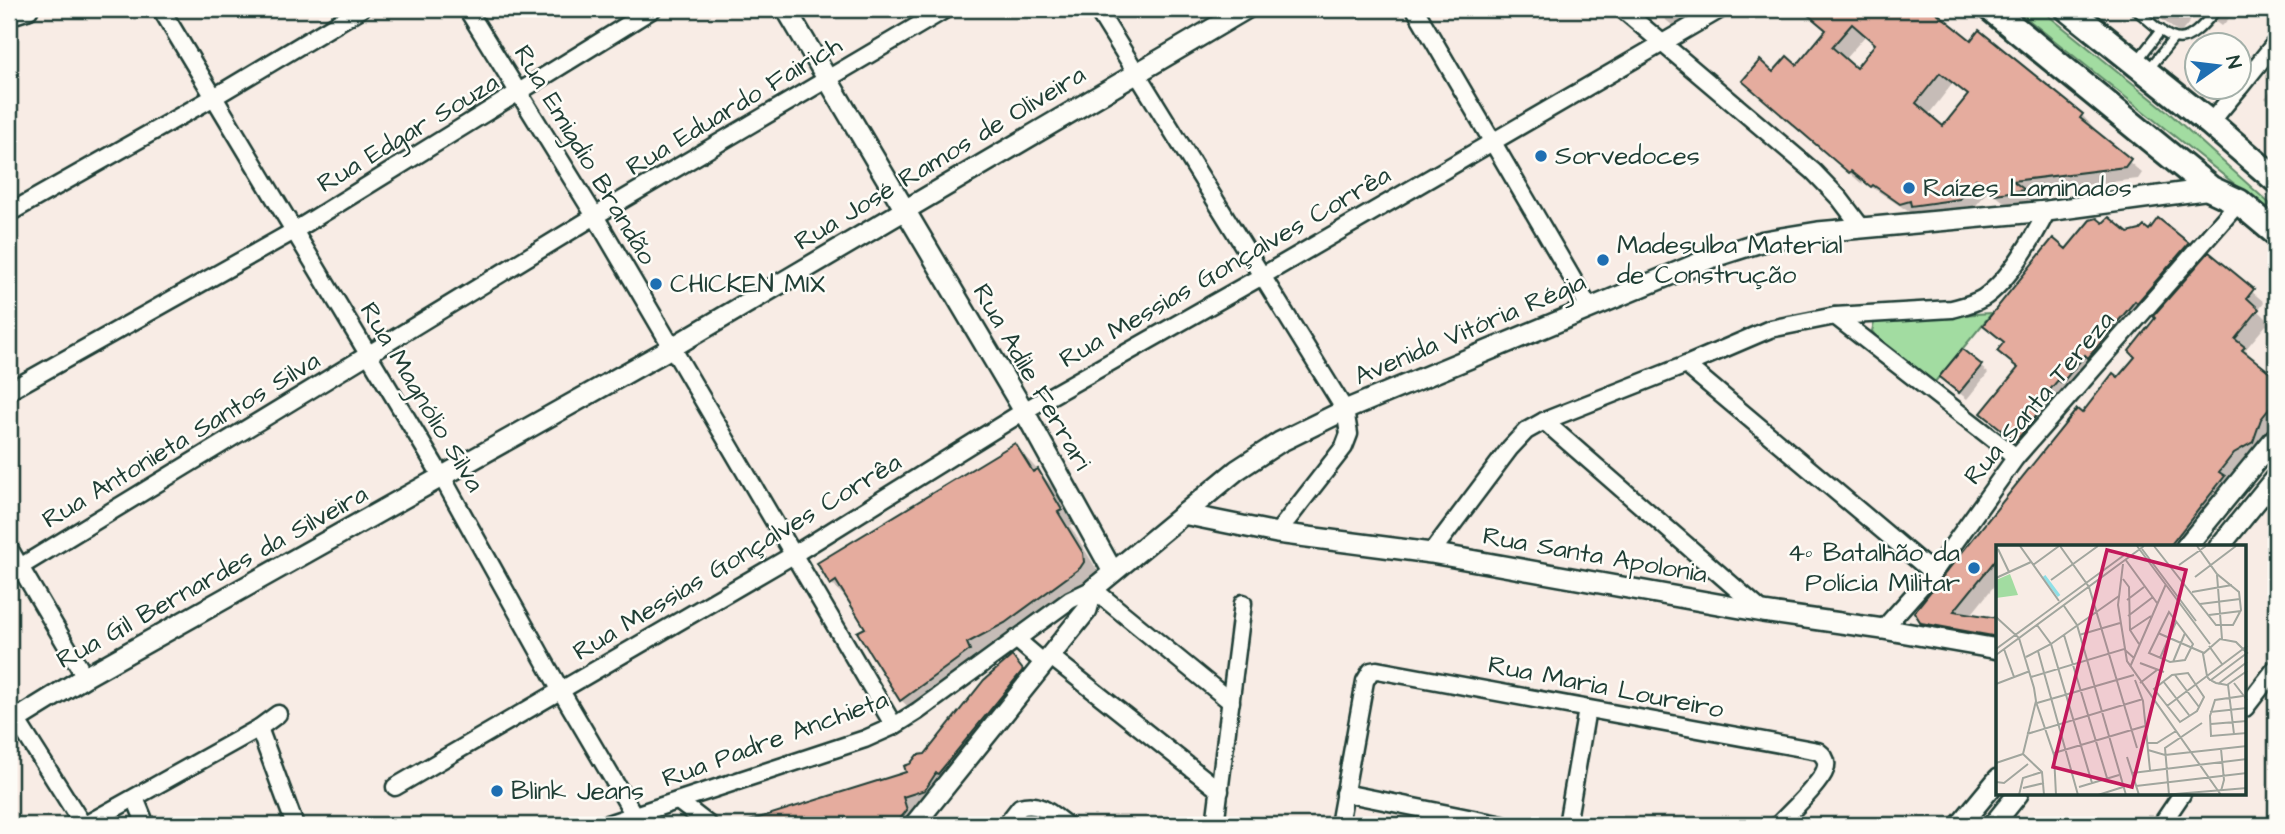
<svg xmlns="http://www.w3.org/2000/svg" width="2285" height="834" font-family="'Architects Daughter',sans-serif">
	<rect width="100%" height="100%" fill="#f8ece5"/>
	<filter id="ink" filterUnits="userSpaceOnUse"><feTurbulence type="fractalNoise" baseFrequency=".0143" numOctaves="2"/><feDisplacementMap in="SourceGraphic" scale="14" xChannelSelector="R" yChannelSelector="G"/><feConvolveMatrix kernelMatrix="1 2 1 2 8 2 1 2 1" color-interpolation-filters="sRGB"/></filter>
	<g filter="url(#ink)">
		<g fill="#a2dca1" stroke="#608c6a" stroke-width="2">
			<path d="M2015 9H2040L2167 111 2270 204 2266 209Z"/>
			<path d="M1992 313 1934 383 1877 338 1872 331 1874 323 1881 320Z"/>
		</g>
		<g fill="#0003" fill-rule="evenodd">
			<path d="M1652 9H1715L1677 29Z"/>
			<path d="M1803 9H1930L1971 43 2082 115 2094 128 2092 130 2142 173 2138 179 2025 192 2035 202 2009 206 1989 190 1972 210 1914 215 1864 182 1862 184 1744 81 1797 67 1828 31ZM1866 35 1877 44 1856 70 1844 60ZM1953 83 1969 96 1943 128 1928 115Z"/>
			<path d="M2149 9H2200L2180 34Z"/>
			<path d="M2201 9H2238L2222 26Z"/>
			<path d="M2276 85V109L2265 98Z"/>
			<path d="M2158 220 2199 256 2028 451 1995 424 2019 369 2011 362 2005 343 1985 325 2067 251 2128 234 2149 232Z"/>
			<path d="M2209 255 2264 302 2258 310 2270 322 2276 314V334L2266 325 2245 350 2255 359 2253 361 2276 380V425L2188 547H1998V581L1970 616 1998 620V646L1934 634 1922 622 2083 416 2119 380Z"/>
			<path d="M1980 366 1988 373 1967 399 1948 384Z"/>
			<path d="M1015 445 1051 485 1075 524 1070 526 1096 568 1097 576 915 713 901 700 867 628 847 596 845 597 832 584Z"/>
			<path d="M1012 658 1025 672 920 825H753L752 822 908 773Z"/>
		</g>
		<g fill="#e5ac9e" stroke="#1f3d34" stroke-width="2" fill-rule="evenodd">
			<path d="M1801 9H1932L1971 40 1979 30 2083 114 2080 118 2131 159 2125 167 2013 181 2025 190 1995 194 1976 179 1960 199 1911 206 1910 201 1900 204 1873 185 1871 187 1851 171 1849 173 1742 81 1760 60 1773 72 1787 56 1797 65 1826 30ZM1852 24 1875 44 1856 68 1832 47ZM1940 73 1968 95 1943 126 1916 103Z"/>
			<path d="M2109 217 2128 233 2140 230 2144 226 2149 230 2158 218 2189 243 2137 303 2135 301 2088 358 2085 355 2062 383 2058 380 2033 410 2038 414 2016 441 1981 413 2018 368 1997 351 2004 342 1983 325 2053 238 2066 249 2090 220 2097 218 2103 223Z"/>
			<path d="M2209 252 2254 289 2247 298 2259 309 2235 339 2245 347 2242 350 2276 377V394L2270 402 2273 404 2261 419 2253 442 2234 453 2219 472 2225 476 2169 547H1998V557L1954 611 1998 618V637L1921 623 1914 612 2077 409 2082 413 2113 373 2118 377 2135 357 2129 351 2155 318 2153 316Z"/>
			<path d="M1962 349 1982 365 1959 393 1939 377Z"/>
			<path d="M1015 443 1033 472 1038 469 1062 510 1058 512 1083 553 1084 562 1080 568 1005 623 967 643 970 650 900 701 857 632 865 628 836 581 830 585 817 563Z"/>
			<path d="M1012 656 1023 670 938 774 936 773 925 790 903 797 907 810 895 825H746V822L906 772 904 766 910 764 917 755 925 754 984 680Z"/>
		</g>
		<g fill="none" stroke-linecap="round" stroke-linejoin="round">
			<g stroke="#1f3d34" stroke-width="13">
				<g id="service">
					<path d="M2135 9C2175 43 2180 54 2217 9"/>
					<path d="M2137 61 2161 30"/>
					<path d="M2148 70 2174 38"/>
				</g>
			</g>
			<g stroke="#1f3d34" stroke-width="21">
				<g id="minor">
					<path d="M161 9 442 477 561 691 634 815"/>
					<path d="M467 9 595 216 894 726"/>
					<path d="M1097 9 1345 410 1349 434 1344 447 1277 533"/>
					<path d="M1415 9 1589 307"/>
					<path d="M1622 9 1813 171 1840 199 1862 228"/>
					<path d="M2240 87 2276 42"/>
					<path d="M2210 123 2239 88"/>
					<path d="M9 213 214 97 361 9"/>
					<path d="M1835 316 2016 457"/>
					<path d="M1686 365 1933 573"/>
					<path d="M9 391 294 231 653 9"/>
					<path d="M1544 421 1763 612"/>
					<path d="M9 548 85 677"/>
					<path d="M1431 553 1510 448 1526 431 1544 421 1686 365 1770 329 1835 316 1952 309C1963 306 1973 304 1983 298 2008 282 2034 237 2047 211"/>
					<path d="M20 567 595 216 946 9"/>
					<path d="M1883 629 1933 573 2016 457 2239 202"/>
					<path d="M1016 639 1044 663"/>
					<path d="M1050 656 1220 791"/>
					<path d="M2245 708 2276 668"/>
					<path d="M16 719 83 825"/>
					<path d="M259 728 295 825"/>
					<path d="M395 787 793 555 1024 411 1262 276 1721 9"/>
					<path d="M1344 793 1503 825"/>
					<path d="M135 798 146 825"/>
					<path d="M678 801 709 825"/>
					<path d="M85 825 259 728 278 714"/>
					<path d="M604 825 865 739 894 726 918 711 1070 600 1093 589 1231 702"/>
					<path d="M1006 825 1020 807C1039 801 1052 814 1066 825"/>
					<path d="M1215 825 1243 603"/>
					<path d="M1339 825 1365 681 1371 671 1377 670 1818 751C1825 756 1828 762 1825 770 1821 783 1789 813 1778 825"/>
					<path d="M1567 825 1587 709"/>
					<path d="M2161 825 2182 794"/>
				</g>
			</g>
			<g stroke="#1f3d34" stroke-width="24">
				<g id="tertiary">
					<path d="M786 9 1024 411 1113 572"/>
					<path d="M9 15 28 9"/>
					<path d="M1183 514 1277 533 1431 553 1763 612 1883 629 1998 649"/>
					<path d="M2186 547 2276 437"/>
					<path d="M2219 547 2276 477"/>
					<path d="M9 724 85 677 671 348 1246 9"/>
					<path d="M914 825 1087 610 1093 589 1237 470 1280 442 1345 410 1711 258 1764 241 1818 232 2047 211 2211 189"/>
					<path d="M1960 825 1998 779"/>
					<path d="M1993 825 2018 794"/>
				</g>
			</g>
			<g stroke="#1f3d34" stroke-width="30">
				<g id="primary">
					<path d="M1991 9 2211 189 2239 202 2276 233"/>
					<path d="M2068 9 2210 123 2276 180"/>
				</g>
			</g>
			<use href="#service" stroke="#fdfcf7" stroke-width="8"/>
			<use href="#minor" stroke="#fdfcf7" stroke-width="16"/>
			<use href="#tertiary" stroke="#fdfcf7" stroke-width="19"/>
			<use href="#primary" stroke="#fdfcf7" stroke-width="24"/>
		</g>
	</g>
	<g fill="#1f6fb2" stroke="#fdfcf7" stroke-width="2.5">
		<circle cx="1541" cy="156" r="7"/>
		<circle cx="1909" cy="188" r="7"/>
		<circle cx="1603" cy="260" r="7"/>
		<circle cx="656" cy="284" r="7"/>
		<circle cx="1974" cy="568" r="7"/>
		<circle cx="497" cy="791" r="7"/>
	</g>
	<g text-anchor="middle" dominant-baseline="central" stroke-width="5" stroke-linejoin="round" paint-order="stroke">
		<g font-size="26" fill="#1f3d34" stroke="#fdfcf7">
			<text transform="translate(734 106) rotate(-31)">Rua Eduardo Fairich</text>
			<text transform="translate(408 133) rotate(-31)">Rua Edgar Souza</text>
			<text transform="translate(585 155) rotate(59)">Rua Emigdio Brandão</text>
			<text transform="translate(940 158) rotate(-31)">Rua José Ramos de Oliveira</text>
			<text transform="translate(1225 267) rotate(-30)">Rua Messias Gonçalves Corrêa</text>
			<text transform="translate(1470 329) rotate(-23)">Avenida Vitória Régia</text>
			<text transform="translate(1032 377) rotate(60)">Rua Adile Ferrari</text>
			<text transform="translate(422 397) rotate(59)">Rua Magnólio Silva</text>
			<text transform="translate(2039 398) rotate(-50)">Rua Santa Tereza</text>
			<text transform="translate(181 440) rotate(-31)">Rua Antonieta Santos Silva</text>
			<text transform="translate(1595 555) rotate(10)">Rua Santa Apolonia</text>
			<text transform="translate(737 557) rotate(-31)">Rua Messias Gonçalves Corrêa</text>
			<text transform="translate(212 577) rotate(-29)">Rua Gil Bernardes da Silveira</text>
			<text transform="translate(1606 687) rotate(11)">Rua Maria Loureiro</text>
			<text transform="translate(775 739) rotate(-20)">Rua Padre Anchieta</text>
		</g>
		<g font-size="26" fill="#1f3d34" stroke="#fdfcf7" text-anchor="start">
			<text x="1555" y="156">Sorvedoces</text>
			<text x="1923" y="188">Raízes Laminados</text>
			<text x="1617" y="245">Madesulba Material<tspan x="1617" dy="30">de Construção</tspan></text>
			<text x="670" y="284">CHICKEN MIX</text>
			<text x="1960" y="553" text-anchor="end">4º Batalhão da<tspan x="1960" dy="30">Polícia Militar</tspan></text>
			<text x="511" y="791">Blink Jeans</text>
		</g>
	</g>
	<g transform="translate(1996 545)">
		<rect width="250" height="250" fill="#f8ece5"/>
		<path d="M14 29 22 50 0 53V35Z" fill="#a2dca1"/>
		<path fill="none" stroke="#8fe0e7" stroke-width="3.5" d="M48 31 63 51"/>
		<path fill="none" stroke="#a1a69e" stroke-width="2" d="M24 1 63 56M64 1 93 42 141 203M141 1 214 99M158 1 220 80H237L245 65 243 47 221 29 201 1M2 4 13 27M146 4 200 76M129 14 161 58M127 19 122 60 131 116 225 250M37 20 63 1M183 20 210 1M221 30 226 94M199 32 240 1M0 33 35 17M127 34 133 42 134 85 143 99M55 35 102 1M196 47 236 40M131 55 148 42M204 59 244 54M68 61 81 80 130 250M173 67 197 99 189 115 174 117 153 108ZM213 70 245 66M132 71 157 52M0 72 23 93 38 143 40 156 27 209M41 80 55 99 96 238M134 85 155 71M162 88 208 108M68 90 111 233M83 90 124 78M213 101 226 119M0 104 131 8M8 104 18 132M42 106 82 250M0 110 148 1M30 112 55 99 123 51M164 113 180 77M177 117 189 88M144 118 168 127M134 122 170 39M192 128 208 152 201 166 184 177 158 144 176 130ZM179 130 203 162M35 132 128 104 138 113M139 135 147 156 154 225M215 135 251 108 240 97 224 94 207 109 211 131 212 133 214 135H215L216 136 220 138 231 140 251 126M167 136 193 170M144 138 161 125M238 138 251 155M0 139 34 126M222 139 251 117M232 140 238 189M247 151 219 155 214 171 215 191 251 188M40 157 58 210 60 250M41 158 138 130M171 161 251 101M214 167 251 163M215 179 251 176M31 189 147 154M151 198H161L180 186M152 205 169 210 251 201M58 208 149 181M27 209 46 227 48 250M131 212 143 250M0 218 27 209M136 228 251 214M0 237 8 238 32 219M140 241 251 228M83 242 123 230M27 243 48 238M225 246 228 235 225 204M23 250 27 233 46 227M102 250 127 242M167 250 251 243M173 250 169 203 206 178"/>
		<path fill="#c2185b" fill-opacity="0.15" stroke="#c2185b" stroke-width="3.5" d="M111 5 190 25 136 242 57 222Z"/>
		<rect width="250" height="250" fill="none" stroke="#1f3d34" stroke-width="3.5"/>
	</g>
	<rect width="2285" height="834" fill="none" stroke="#fdfcf7" stroke-width="35"/>
	<rect x="18" y="18" width="2250" height="799" fill="none" stroke="#1f3d34" stroke-width="2.5" filter="url(#ink)"/>
	<g transform="translate(2218 66) rotate(76)"><circle r="33" fill="#fdfcf7" stroke="#a4b0a9" stroke-width="2"/>
	<path d="M0-5L12 26L0 18L-12 26Z" fill="#1f6fb2"/>
	<text y="-10" font-size="19" font-weight="bold" text-anchor="middle" fill="#1f3d34">N</text>
	</g>
</svg>
